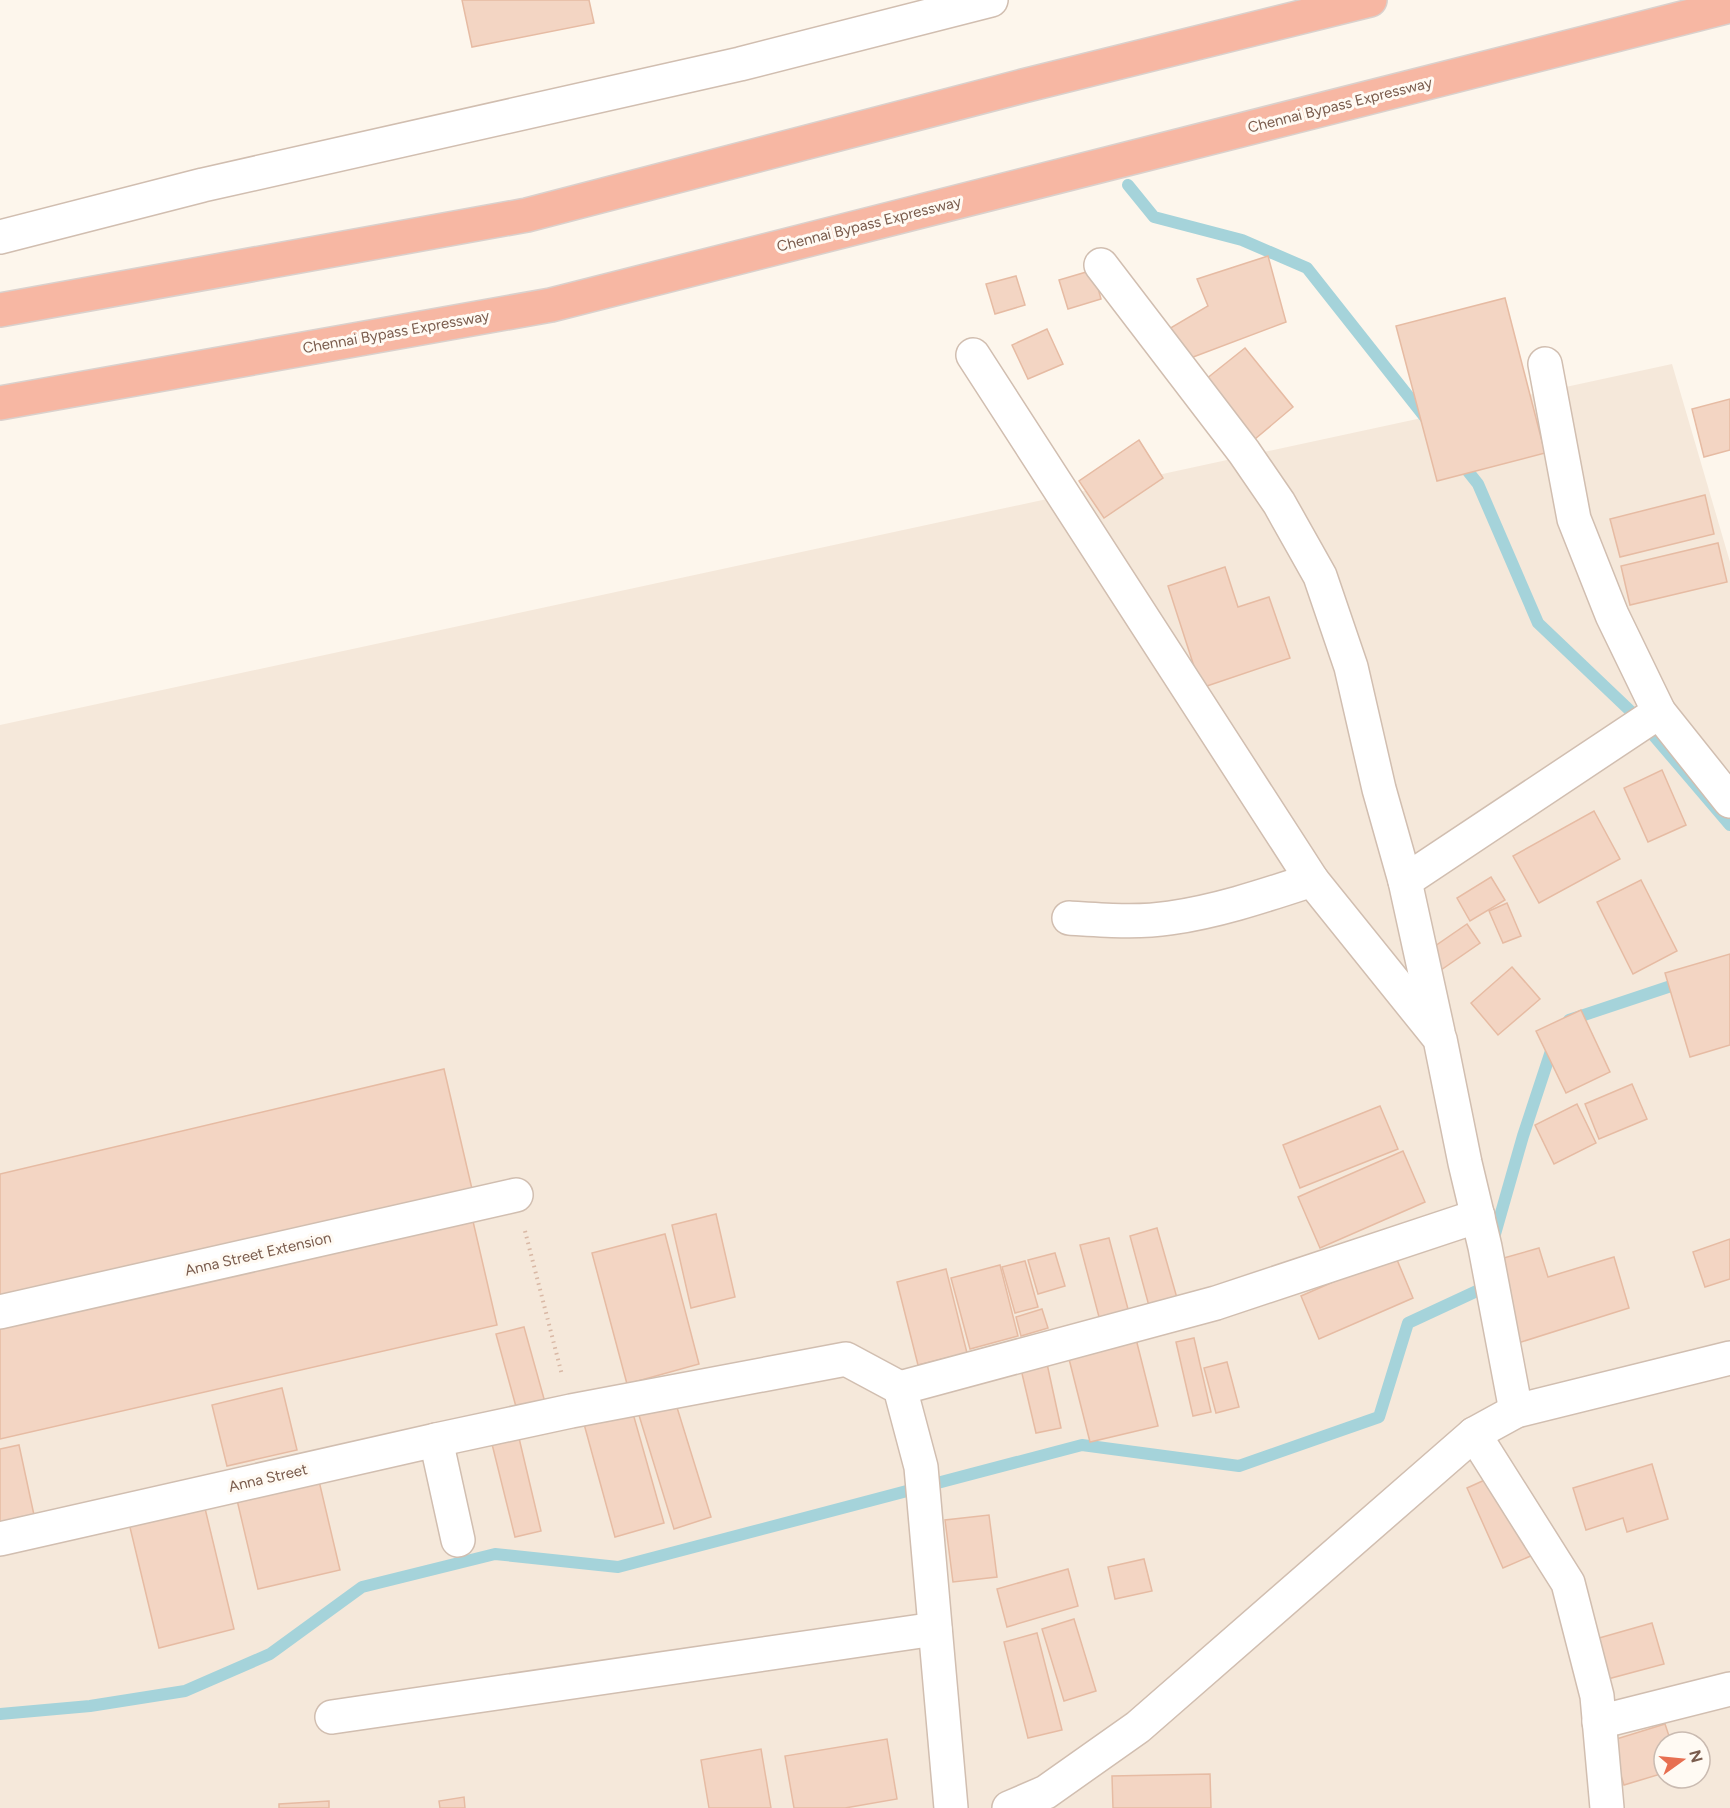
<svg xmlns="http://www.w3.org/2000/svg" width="1730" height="1808" font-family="Figtree,sans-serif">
	<rect width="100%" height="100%" fill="#fdf6ec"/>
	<path fill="#f5e8da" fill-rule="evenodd" d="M1672 364 1730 562V1808H0V725ZM1664 1742H1700V1778H1664Z"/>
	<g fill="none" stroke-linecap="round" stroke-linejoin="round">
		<g stroke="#a5d3da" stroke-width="12">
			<path d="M1128 185 1154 217 1242 240 1307 268 1428 421"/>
			<path d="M1459 460 1478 484 1538 623 1643 723 1730 825"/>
			<path d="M1569 1020 1683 982"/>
			<path d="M1493 1241 1523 1136 1554 1042"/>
			<path d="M0 1714 90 1706 185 1691 270 1654 362 1587 495 1554 618 1567 1082 1445 1239 1466 1379 1417 1408 1323 1479 1290 1482 1277"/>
		</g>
	</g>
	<g fill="#f3d5c3" stroke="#e6bba3" stroke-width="1.5">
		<path d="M462 0H589L594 23 472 47Z"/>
		<path d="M1268 256 1286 322 1180 362 1167 330 1208 306 1197 279Z"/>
		<path d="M1093 270 1101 299 1068 309 1059 280Z"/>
		<path d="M1016 276 1025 305 995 314 986 284Z"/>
		<path d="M1505 298 1545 453 1437 481 1396 326Z"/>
		<path d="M1047 329 1063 364 1028 379 1012 345Z"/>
		<path d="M1245 348 1293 407 1255 439 1206 379Z"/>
		<path d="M1730 399V450L1704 457 1692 409Z"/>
		<path d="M1139 440 1163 478 1104 518 1079 481Z"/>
		<path d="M1705 495 1714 534 1620 557 1610 519Z"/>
		<path d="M1718 543 1727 582 1630 605 1621 566Z"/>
		<path d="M1225 567 1238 607 1269 597 1290 658 1201 688 1168 586Z"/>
		<path d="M1662 770 1686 825 1648 842 1624 788Z"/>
		<path d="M1594 811 1620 859 1539 903 1513 856Z"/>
		<path d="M1491 877 1505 900 1470 921 1457 898Z"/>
		<path d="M1641 880 1677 951 1633 974 1597 902Z"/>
		<path d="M1507 903 1521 936 1503 943 1489 911Z"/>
		<path d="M1467 924 1480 943 1438 972 1425 953Z"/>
		<path d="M1730 954V1045L1690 1057 1665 973Z"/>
		<path d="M1512 967 1540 999 1498 1035 1471 1003Z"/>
		<path d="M1581 1010 1610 1072 1566 1093 1536 1031Z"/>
		<path d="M444 1069 472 1189 0 1300V1174Z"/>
		<path d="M1632 1084 1647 1119 1599 1139 1585 1104Z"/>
		<path d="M1577 1104 1596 1143 1554 1164 1535 1125Z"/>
		<path d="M1380 1106 1398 1149 1300 1188 1283 1145Z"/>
		<path d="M1403 1151 1425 1202 1320 1248 1298 1197Z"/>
		<path d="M716 1214 735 1297 691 1308 672 1225Z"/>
		<path d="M472 1217 497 1325 0 1439V1325Z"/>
		<path d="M1157 1228 1177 1298 1149 1306 1130 1236Z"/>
		<path d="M665 1234 699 1364 627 1384 592 1253Z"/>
		<path d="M1109 1238 1132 1324 1103 1332 1080 1245Z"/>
		<path d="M1730 1239V1279L1705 1287 1693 1252Z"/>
		<path d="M1539 1248 1548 1277 1614 1257 1629 1308 1518 1343 1493 1261Z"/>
		<path d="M1055 1253 1065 1286 1038 1294 1028 1260Z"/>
		<path d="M1395 1255 1413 1298 1319 1339 1301 1296Z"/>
		<path d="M1025 1261 1038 1307 1015 1313 1002 1267Z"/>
		<path d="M1000 1265 1018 1336 970 1349 951 1278Z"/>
		<path d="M946 1269 967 1353 918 1365 897 1282Z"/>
		<path d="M1042 1309 1048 1328 1021 1336 1016 1317Z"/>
		<path d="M524 1327 546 1406 518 1414 496 1334Z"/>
		<path d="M1194 1338 1211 1412 1193 1416 1176 1342Z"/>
		<path d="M1136 1339 1158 1426 1090 1442 1068 1355Z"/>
		<path d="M1046 1359 1061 1428 1036 1433 1020 1365Z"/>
		<path d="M1227 1362 1239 1407 1216 1413 1204 1368Z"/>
		<path d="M282 1388 297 1450 227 1466 212 1405Z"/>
		<path d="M675 1401 711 1517 674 1529 638 1412Z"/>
		<path d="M632 1410 664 1523 615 1537 584 1424Z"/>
		<path d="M519 1438 541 1531 515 1537 492 1444Z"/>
		<path d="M19 1445 34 1515 0 1523V1449Z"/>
		<path d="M1652 1464 1668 1519 1627 1532 1623 1518 1586 1530 1573 1488Z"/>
		<path d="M1498 1474 1533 1555 1503 1568 1467 1488Z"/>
		<path d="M319 1481 340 1570 258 1589 237 1500Z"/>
		<path d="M203 1500 234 1629 159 1648 128 1519Z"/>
		<path d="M989 1515 997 1577 953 1582 945 1520Z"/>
		<path d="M1144 1559 1152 1591 1115 1599 1108 1567Z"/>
		<path d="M1068 1569 1078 1606 1007 1627 997 1589Z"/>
		<path d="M1074 1619 1096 1691 1064 1701 1042 1629Z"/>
		<path d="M1652 1623 1664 1664 1604 1680 1592 1640Z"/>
		<path d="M1037 1633 1062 1730 1028 1738 1004 1642Z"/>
		<path d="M1665 1724 1671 1742H1664V1773L1624 1785 1610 1741Z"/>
		<path d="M887 1739 897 1799 845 1808H794L785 1756Z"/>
		<path d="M761 1749 771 1808H709L701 1760Z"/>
		<path d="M1210 1774 1211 1808H1113L1112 1776Z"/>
		<path d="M464 1797 465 1808H440L439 1801Z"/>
		<path d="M329 1801V1808H279V1804Z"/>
	</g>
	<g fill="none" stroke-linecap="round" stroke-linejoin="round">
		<g stroke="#d1beb0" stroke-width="36">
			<g id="minor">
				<path d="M0 237 203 185 740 64 991 0"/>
				<path d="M1101 265 1244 452 1279 503 1320 576 1351 667 1379 789 1405 881 1438 1032"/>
				<path d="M973 355 1312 880 1440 1039 1465 1163 1485 1247 1516 1411"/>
				<path d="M1545 364 1574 519 1612 615 1659 712 1730 801"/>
				<path d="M1405 881 1659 712"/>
				<path d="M1069 918C1103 920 1137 923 1170 918 1219 911 1266 895 1312 880"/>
				<path d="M0 1312 516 1195"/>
				<path d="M900 1388 1216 1303 1478 1216"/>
				<path d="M1474 1434 1568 1583 1597 1696 1607 1808"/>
				<path d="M436 1440 571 1411 846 1359 900 1388 921 1467 951 1808"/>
				<path d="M0 1539 436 1440 458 1540"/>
				<path d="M332 1717 935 1629"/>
				<path d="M1599 1722 1730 1689"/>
				<path d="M1009 1808 1046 1792 1138 1727 1474 1434 1516 1411 1730 1358"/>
			</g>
		</g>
		<g stroke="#dad1cd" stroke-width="36">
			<g id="highway">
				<path d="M0 310 527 215 1023 86 1370 0"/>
				<path d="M0 403 551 305 1730 6"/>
			</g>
		</g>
		<path stroke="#d9b8a5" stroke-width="4" stroke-dasharray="1.5 4.5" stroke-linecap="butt" d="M525 1231 562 1375"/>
		<use href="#minor" stroke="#fff" stroke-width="33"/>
		<use href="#highway" stroke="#f7b7a3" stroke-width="33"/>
	</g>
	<g text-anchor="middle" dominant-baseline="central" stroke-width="6" stroke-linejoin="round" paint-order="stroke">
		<g font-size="15" fill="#7a5c4d" stroke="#fffaf3">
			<text transform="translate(1340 105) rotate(-14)">Chennai Bypass Expressway</text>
			<text transform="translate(869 224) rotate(-14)">Chennai Bypass Expressway</text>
			<text transform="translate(396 332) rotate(-10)">Chennai Bypass Expressway</text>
			<text transform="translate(258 1254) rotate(-13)">Anna Street Extension</text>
			<text transform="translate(268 1478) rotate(-13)">Anna Street</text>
		</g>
	</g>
	<g transform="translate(1682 1760) rotate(75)"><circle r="28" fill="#fffaf3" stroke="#cabbb1" stroke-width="1.5"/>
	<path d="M0-4.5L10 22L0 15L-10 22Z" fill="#e76f51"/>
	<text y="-9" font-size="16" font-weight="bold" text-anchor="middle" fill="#7a5c4d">N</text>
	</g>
</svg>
